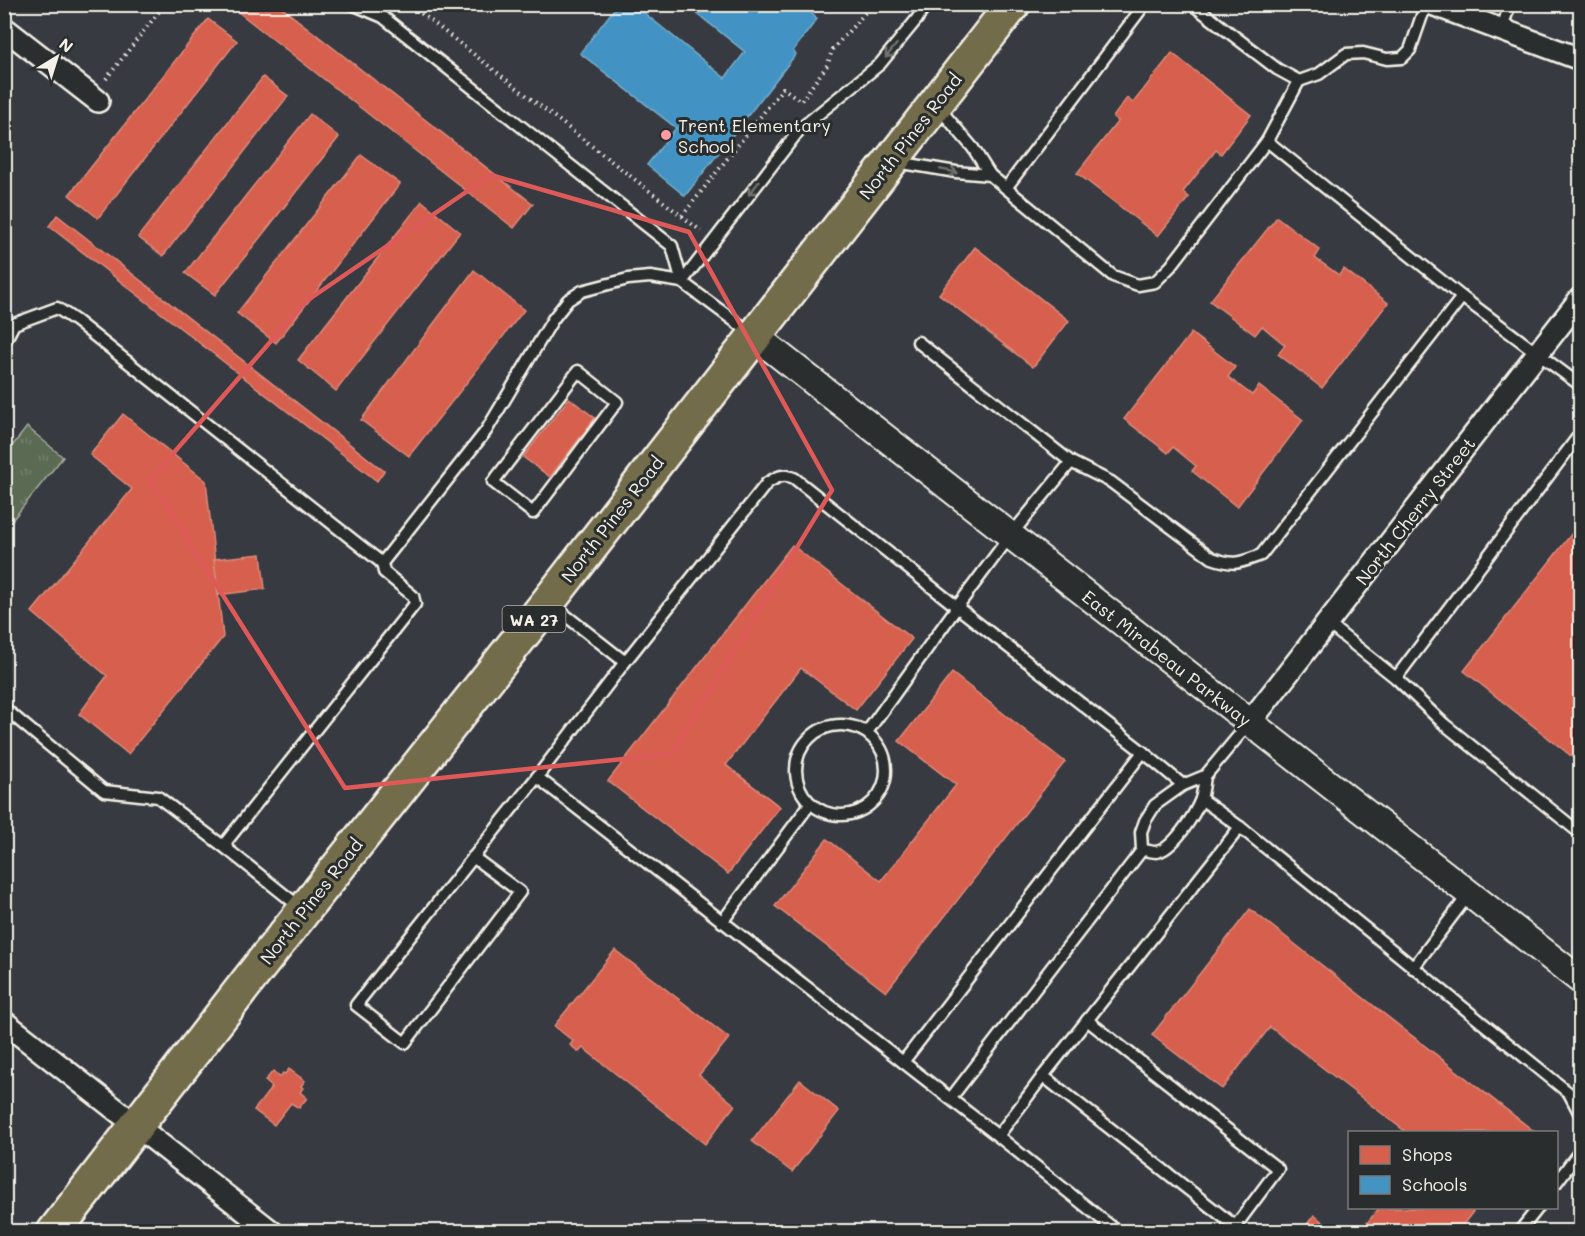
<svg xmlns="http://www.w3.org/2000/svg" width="1585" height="1236" font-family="Mali,sans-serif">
	<defs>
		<pattern id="grass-tufts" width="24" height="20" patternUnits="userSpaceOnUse" patternTransform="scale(1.5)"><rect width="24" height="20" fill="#5a6a53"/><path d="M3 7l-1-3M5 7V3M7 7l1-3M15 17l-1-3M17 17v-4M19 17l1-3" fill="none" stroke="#72806c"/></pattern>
	</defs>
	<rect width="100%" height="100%" fill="#383a41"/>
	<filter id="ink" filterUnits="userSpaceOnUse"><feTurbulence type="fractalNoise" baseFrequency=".0167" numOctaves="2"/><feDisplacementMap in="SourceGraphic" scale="12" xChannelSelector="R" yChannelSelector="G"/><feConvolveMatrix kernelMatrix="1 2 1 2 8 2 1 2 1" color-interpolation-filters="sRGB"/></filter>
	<g filter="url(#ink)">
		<path fill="url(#grass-tufts)" stroke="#a7ae9e" stroke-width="1.5" d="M27 427 63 457 5 529V455Z"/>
		<g fill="#d6604d" stroke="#df8c7c" stroke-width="1.5">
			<path d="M228 4H277L533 204 514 228Z"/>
			<path d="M208 19 237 41 98 218 69 195Z"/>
			<path d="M1172 53 1251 115 1221 154 1216 150 1183 192 1189 197 1158 236 1077 173 1118 121 1113 117 1127 98 1133 103Z"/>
			<path d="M263 77 288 96 163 256 138 237Z"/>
			<path d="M310 114 339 137 215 295 185 273Z"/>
			<path d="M361 155 400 184 276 343 237 313Z"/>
			<path d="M422 201 460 232 336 391 298 360Z"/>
			<path d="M57 215 384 471 377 481 49 226Z"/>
			<path d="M1277 217 1320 250 1315 258 1339 275 1344 269 1388 303 1322 388 1278 354 1285 345 1262 326 1255 335 1210 301Z"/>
			<path d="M975 247 1069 321 1033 367 939 294Z"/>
			<path d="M474 270 524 310 409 456 361 420Z"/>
			<path d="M1191 333 1235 367 1228 377 1252 395 1259 386 1303 420 1237 507 1192 471 1196 466 1173 447 1168 453 1124 419Z"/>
			<path d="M569 398 595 418 550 477 523 457Z"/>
			<path d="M123 414 206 481 223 637 128 754 79 714 107 676 32 612 132 489 90 455Z"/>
			<path d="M1580 523V763L1464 671Z"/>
			<path d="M792 545 912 639 856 710 801 668 726 765 780 807 728 874 608 781Z"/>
			<path d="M261 554 265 589 218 595 214 559Z"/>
			<path d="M952 673 1065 762 886 992 775 906 827 839 881 881 956 785 899 741Z"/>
			<path d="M1250 909 1535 1132H1406L1270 1027 1222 1089 1152 1035Z"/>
			<path d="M615 950 729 1038 699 1075 735 1105 705 1144 583 1048 579 1052 570 1045 573 1041 554 1026Z"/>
			<path d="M289 1069 305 1081 301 1086 303 1088 300 1092 307 1098 299 1108 291 1103 274 1125 254 1110 272 1087 265 1081 273 1071 280 1077 283 1073 285 1074Z"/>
			<path d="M800 1080 839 1111 792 1172 752 1141Z"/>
			<path d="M1379 1208H1476L1457 1232H1360Z"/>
			<path d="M1314 1215 1335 1232H1301Z"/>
		</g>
		<path fill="#4393c3" stroke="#78afce" stroke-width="1.5" d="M618 4H633L725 78 745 52 685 4H819L812 14 817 19 793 51 796 54 685 196 647 165 676 128 580 53Z"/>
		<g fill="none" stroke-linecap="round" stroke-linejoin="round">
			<g stroke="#f4f1e8" stroke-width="15">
				<g id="service">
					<path d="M352 4 383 17 672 246 682 282"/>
					<path d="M1192 4 1277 69 1299 81 1319 74 1346 54 1363 53 1387 59 1402 58 1410 50 1426 4"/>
					<path d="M1501 31 1510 4"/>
					<path d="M1267 141 1299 81"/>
					<path d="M897 162 956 172 990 175 973 148 938 107"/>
					<path d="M1006 188 1145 4"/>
					<path d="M682 282 801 128 880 64 917 19 926 4"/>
					<path d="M1462 297 1580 385"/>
					<path d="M918 342 1071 462"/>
					<path d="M4 343 14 324 57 308 76 321 382 563"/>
					<path d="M578 371 617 402 533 513 493 482Z"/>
					<path d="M1580 434 1396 678 1444 724 1580 833"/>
					<path d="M551 604 625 662 537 777 903 1062 1143 752 957 607 1010 536 1071 462 1111 482 1212 558C1235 566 1239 563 1261 555L1462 297 1267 141 1171 266 1155 282 1138 285 1113 276 990 175"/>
					<path d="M1327 623 1396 678"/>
					<path d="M625 662 767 483C777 477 783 473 794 478L957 607 867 732"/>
					<path d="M4 708 104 791 158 797 227 849"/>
					<circle cx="841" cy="770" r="45"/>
					<path d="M1143 752 1183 785"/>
					<path d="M1201 799 1240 827"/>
					<path d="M1142 850C1146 850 1152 852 1156 852 1173 850 1195 814 1201 799 1203 792 1204 784 1205 776"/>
					<path d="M473 857 520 892 405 1043 356 1005 537 777"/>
					<path d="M301 908 227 849 226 842 415 604 413 596 384 572 382 563 486 431 553 319 568 300 582 291 628 279 650 277 682 282 752 334"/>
					<path d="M722 922 810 804"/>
					<path d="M1413 968 1469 894"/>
					<path d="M1087 1020 1278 1169 1231 1232"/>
					<path d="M903 1062 998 1136"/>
					<path d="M1043 1076 1235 1226"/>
					<path d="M951 1098 1142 850 1141 832 1145 821 1155 805 1183 785 1205 776 1250 722"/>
					<path d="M1556 1183 1580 1151"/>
					<path d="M1118 1232 998 1136 1043 1076 1240 827 1569 1093 1580 1114"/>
					<path d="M1519 1232 1538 1208"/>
				</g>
			</g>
			<g stroke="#f4f1e8" stroke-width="26">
				<g id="minor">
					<path d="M1432 4 1580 59"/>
					<path d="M4 28 98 101"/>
					<path d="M1250 722 1580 299"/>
					<path d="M4 1022 272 1232"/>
				</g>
			</g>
			<g stroke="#f4f1e8" stroke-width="30">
				<path id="tertiary" d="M755 336 1580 980"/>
			</g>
			<g stroke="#f4f1e8" stroke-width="38">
				<path id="primary" d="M54 1232 248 981 548 602 1013 4"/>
			</g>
			<g stroke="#f4f1e8" stroke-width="4" stroke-dasharray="1.5 4.5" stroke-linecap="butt">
				<path d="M414 4 422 14 701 231"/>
				<path d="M106 79 165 4"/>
				<path d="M682 216 783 88 801 101 828 64 832 50 873 4"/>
			</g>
			<use href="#service" stroke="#2a2d2e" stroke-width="10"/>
			<use href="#minor" stroke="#2a2d2e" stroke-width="21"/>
			<use href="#tertiary" stroke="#2a2d2e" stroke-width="26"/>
			<use href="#primary" stroke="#736c4b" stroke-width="33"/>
		</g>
		<defs><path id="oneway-shaft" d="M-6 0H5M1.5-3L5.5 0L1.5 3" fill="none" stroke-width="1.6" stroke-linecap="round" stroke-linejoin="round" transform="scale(1.5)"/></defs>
		<g stroke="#71726f">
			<use href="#oneway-shaft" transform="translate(891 51) rotate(129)"/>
			<use href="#oneway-shaft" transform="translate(949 171) rotate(11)"/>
			<use href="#oneway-shaft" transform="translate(754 188) rotate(128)"/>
		</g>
	</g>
	<path fill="none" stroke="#de5a58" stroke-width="4.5" stroke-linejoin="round" d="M491 175 689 232 832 490 671 754 345 788 150 480 305 302Z"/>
	<circle fill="#ff9aa2" stroke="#2a2d2e" stroke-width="2" cx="666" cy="135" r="6"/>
	<g text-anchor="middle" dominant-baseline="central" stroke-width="6" stroke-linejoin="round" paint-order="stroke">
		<rect fill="#2a2d2e" stroke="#b7b6b0" stroke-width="1.5" x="502.5" y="606" width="63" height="26" rx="4.5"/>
		<g font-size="16" font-weight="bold" fill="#f4f1e8">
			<text x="534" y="619">WA 27</text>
		</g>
		<g font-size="18" fill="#f4f1e8" stroke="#2a2d2e" text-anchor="start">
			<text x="678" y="125">Trent Elementary<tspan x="678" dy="21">School</tspan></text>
		</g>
		<g font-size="18" fill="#f4f1e8" stroke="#2a2d2e">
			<text transform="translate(910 136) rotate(-52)">North Pines Road</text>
			<text transform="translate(1415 511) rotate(-52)">North Cherry Street</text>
			<text transform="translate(612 519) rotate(-52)">North Pines Road</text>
			<text transform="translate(1167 658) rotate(38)">East Mirabeau Parkway</text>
			<text transform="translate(311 901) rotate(-52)">North Pines Road</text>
		</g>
	</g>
	<rect width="1585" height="1236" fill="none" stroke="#2a2d2e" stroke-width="24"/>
	<rect x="12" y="12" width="1561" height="1212" fill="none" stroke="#f4f1e8" stroke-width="2" filter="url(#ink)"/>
	<rect x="1348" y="1131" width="210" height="78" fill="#2a2d2e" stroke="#7b7b78" stroke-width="1.5"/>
	<rect x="1360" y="1146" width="30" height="18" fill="#d6604d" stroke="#7b7b78" stroke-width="1.5"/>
	<text x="1402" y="1161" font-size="18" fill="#f4f1e8">Shops</text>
	<rect x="1360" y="1176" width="30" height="18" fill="#4393c3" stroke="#7b7b78" stroke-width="1.5"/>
	<text x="1402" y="1191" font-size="18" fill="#f4f1e8">Schools</text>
	<g transform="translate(57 57) rotate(38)" stroke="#2a2d2e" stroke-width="4.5" paint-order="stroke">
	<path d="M0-4.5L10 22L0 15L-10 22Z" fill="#f4f1e8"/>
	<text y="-9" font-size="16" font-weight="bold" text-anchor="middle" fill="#f4f1e8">N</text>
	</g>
</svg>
